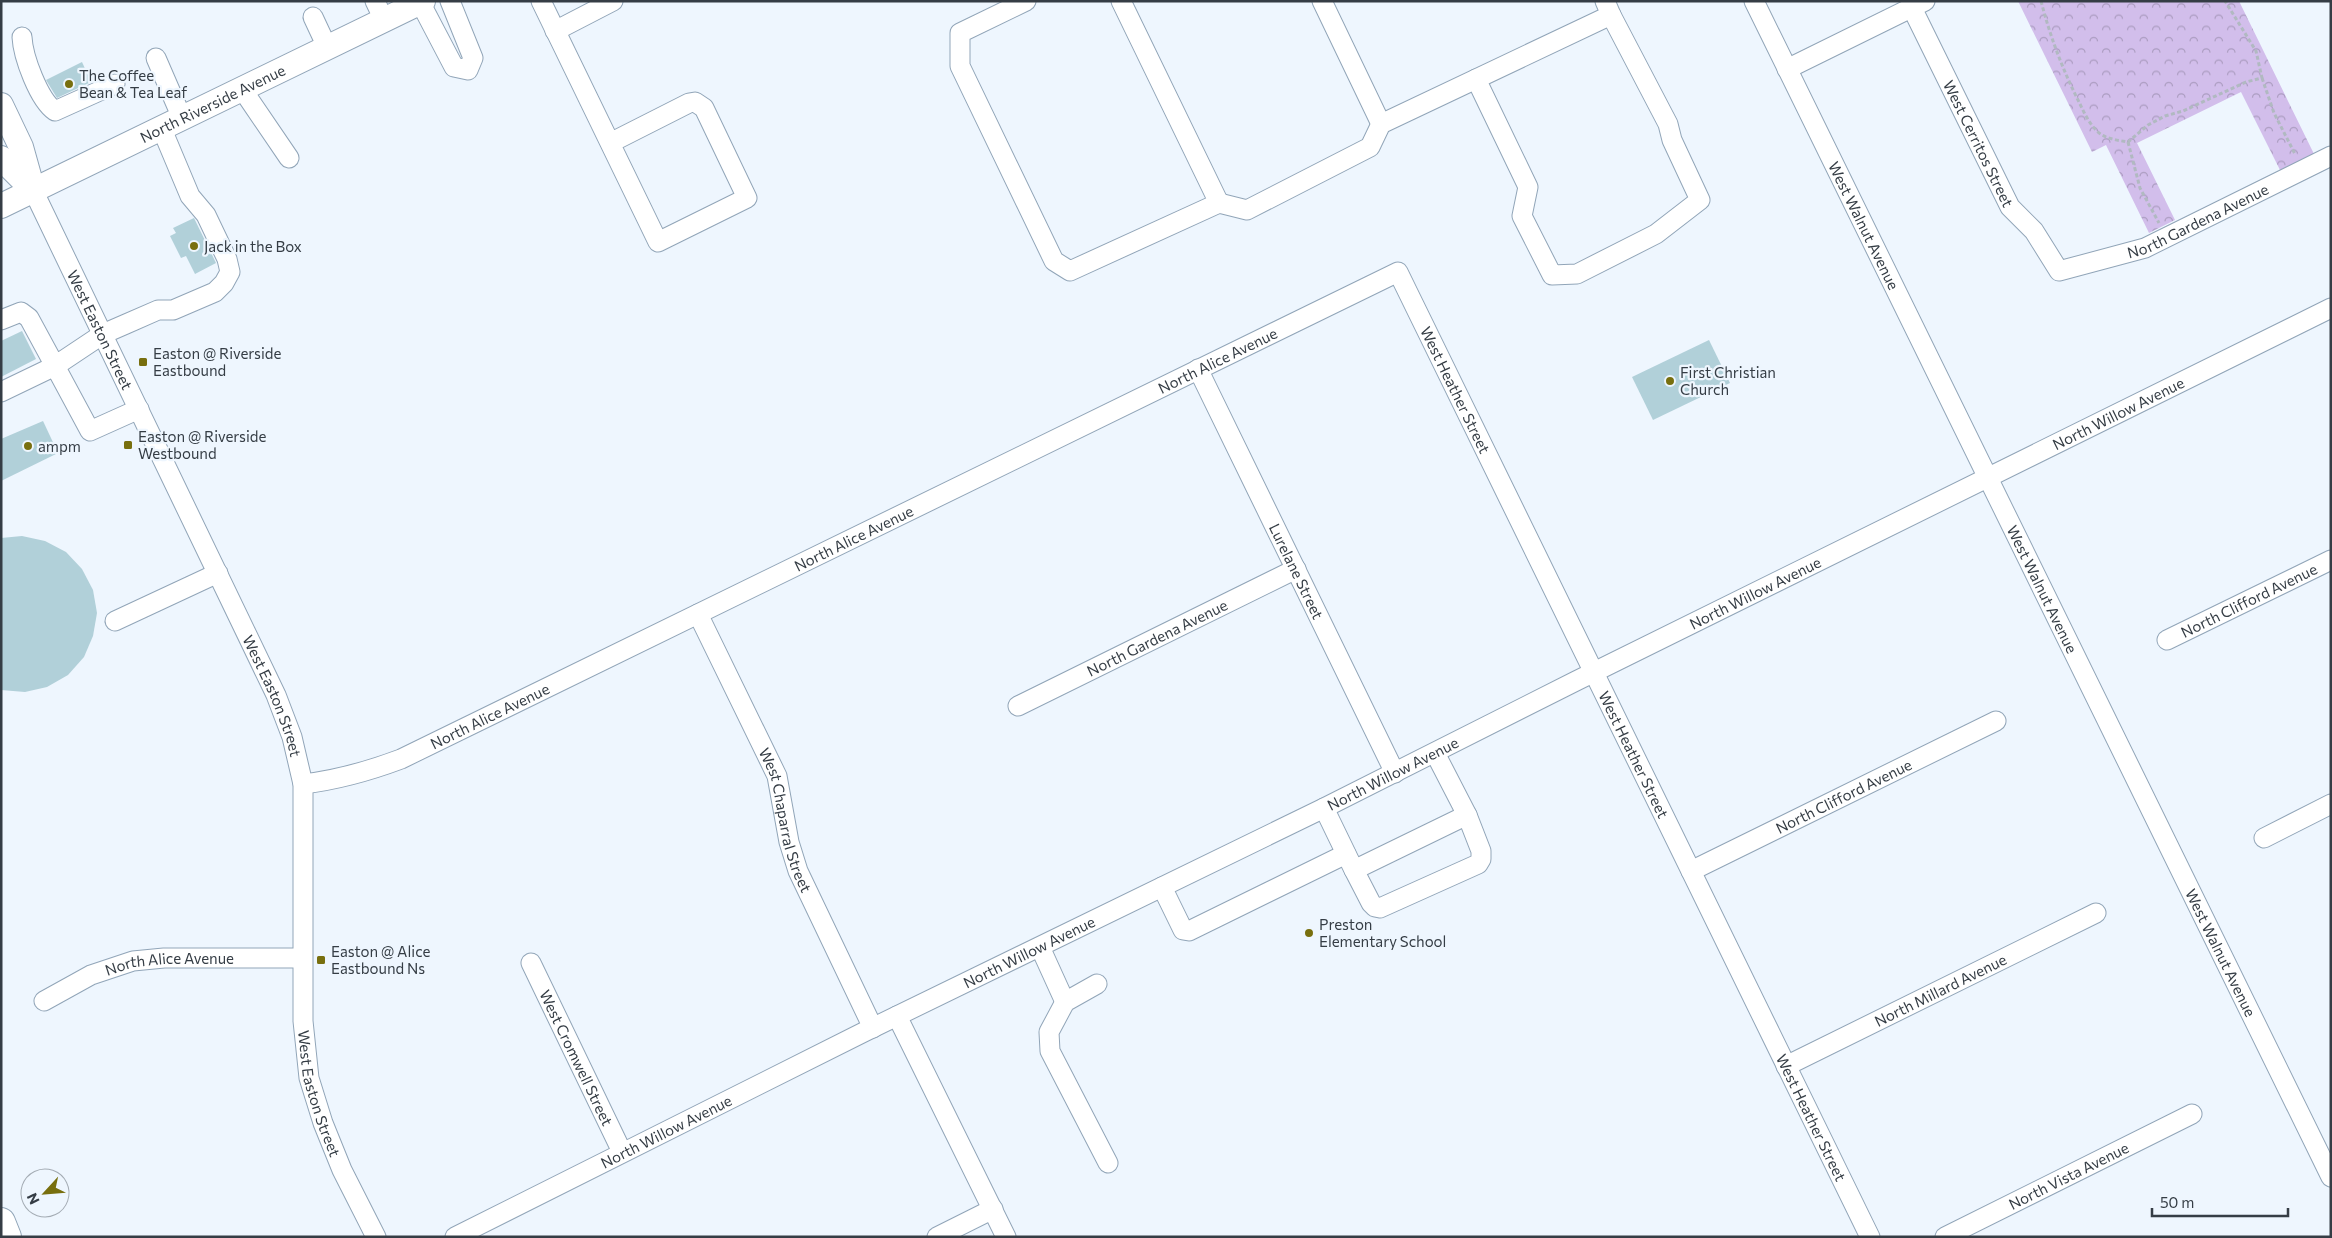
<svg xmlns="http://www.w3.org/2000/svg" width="2332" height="1238" font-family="Commissioner,sans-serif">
	<defs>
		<pattern id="park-crowns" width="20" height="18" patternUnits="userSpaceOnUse" patternTransform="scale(1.25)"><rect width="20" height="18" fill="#d2beeb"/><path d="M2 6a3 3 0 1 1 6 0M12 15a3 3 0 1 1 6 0" fill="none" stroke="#ab9cc0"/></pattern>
	</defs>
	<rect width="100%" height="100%" fill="#eef6fe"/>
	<path fill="url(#park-crowns)" d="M2018 1H2239L2314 154 2280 170 2241 92 2137 143 2175 220 2149 233 2106 145 2092 152Z"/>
	<g fill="#b1d0d9">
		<path d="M82 62 91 82 57 98 46 80Z"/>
		<path d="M194 218 216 263 195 274 186 256 181 258 170 236 176 233 173 228Z"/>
		<path d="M22 331 36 359 1 377V341Z"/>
		<path d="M1709 340 1730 383 1653 420 1632 377Z"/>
		<path d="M43 421 58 453 1 481V439Z"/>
		<path d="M22 536 45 541 66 552 82 569 93 590 97 613 93 636 84 657 68 675 47 687 25 692 1 690V538Z"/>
	</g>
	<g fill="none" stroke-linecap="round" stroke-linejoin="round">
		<g stroke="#91a5b8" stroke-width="21">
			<g id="minor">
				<path d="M375 1 384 20"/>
				<path d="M541 1 658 242 747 198 704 108 695 102 689 103 610 143"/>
				<path d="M1026 1 960 33V66L1054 261 1070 271 1219 203 1247 210 1370 147 1381 124 1611 15 1605 1"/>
				<path d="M1121 1 1219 203"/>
				<path d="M1322 1 1381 124"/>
				<path id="s1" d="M1754 1 2331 1177"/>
				<path d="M420 2 454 67 468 70 473 58 450 1"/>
				<path id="s2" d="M1912 8 2010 207 2034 231 2059 271 2145 248 2331 156"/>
				<path d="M313 17 327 47"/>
				<path d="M555 31 613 1"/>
				<path d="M22 37C23 57 39 100 55 111L115 84"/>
				<path d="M156 58 182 118"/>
				<path d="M1787 69 1925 1"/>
				<path d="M1476 79 1528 187 1522 216 1552 275 1577 274 1656 234 1700 200 1672 140 1668 124 1611 15"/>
				<path d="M242 89 289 158"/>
				<path id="s3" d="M33 190 276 695 292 737 303 784V1021L309 1078 323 1123 342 1170 376 1237"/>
				<path d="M1 320 21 312 29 318 55 366 103 334 126 324 158 310H173L215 292 224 283 230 272 227 259 206 215 190 196 161 127"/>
				<path id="s4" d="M1198 369 1395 773"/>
				<path d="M1 392 55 366 90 431 139 409"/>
				<path id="s5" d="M698 614 777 776 789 842 798 871 873 1028"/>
				<path d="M115 621 218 573"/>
				<path id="s6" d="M2167 640 2331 560"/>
				<path id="s7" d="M1018 706 1296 569"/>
				<path id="s8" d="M303 784C337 780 369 771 401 759L1398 272 1870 1237"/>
				<path d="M1324 808 1354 870 1467 815 1435 753"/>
				<path d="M2264 838 2331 804"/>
				<path d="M1354 870 1371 903 1375 907 1380 908 1478 864 1481 859V851L1467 815"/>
				<path id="s9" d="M1691 871 1996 721"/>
				<path d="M1162 887 1183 930 1189 931 1346 854"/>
				<path d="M1040 947 1065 1002"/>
				<path id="s10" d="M531 963 622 1152"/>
				<path d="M1097 984 1065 1002 1049 1032 1050 1051 1108 1163"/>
				<path id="s11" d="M44 1001 91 975 133 961 164 958H302"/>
				<path d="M897 1016 1006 1237"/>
				<path id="s12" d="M1786 1066 2096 913"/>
				<path id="s13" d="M455 1237 864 1032 1324 808 1576 681 2331 308"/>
				<path d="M937 1237 993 1209"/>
				<path id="s14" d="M1945 1237 2192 1114"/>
			</g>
		</g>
		<g stroke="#91a5b8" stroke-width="26">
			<g id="major">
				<path d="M1 105 21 147 33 190"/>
				<path d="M1 158 32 189"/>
				<path id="s15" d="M1 206 423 1"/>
			</g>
		</g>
		<g stroke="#91a5b8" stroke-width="30">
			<path id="highway" d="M1 1222 7 1237"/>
		</g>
		<g stroke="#b1b9c1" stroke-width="3" stroke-dasharray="4 2.5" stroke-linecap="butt">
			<path d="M2041 1C2050 36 2062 68 2078 100 2083 110 2088 122 2096 130 2104 139 2117 140 2128 142L2148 125 2165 116 2183 111 2246 82 2262 78 2256 51 2225 1"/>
			<path d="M2262 78 2274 113 2295 154"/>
			<path d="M2128 142 2140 188 2159 223"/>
		</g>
		<use href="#minor" stroke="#fff" stroke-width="19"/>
		<use href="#major" stroke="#fff" stroke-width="24"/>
		<use href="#highway" stroke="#fff" stroke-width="28"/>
	</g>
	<g fill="#786f0e" stroke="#eef6fe" stroke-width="2">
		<circle cx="69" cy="84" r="5"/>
		<circle cx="194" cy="246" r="5"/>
		<rect x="138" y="357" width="10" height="10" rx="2.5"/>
		<circle cx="1670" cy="381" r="5"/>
		<rect x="123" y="440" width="10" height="10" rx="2.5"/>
		<circle cx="28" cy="446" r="5"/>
		<circle cx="1309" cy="933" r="5"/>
		<rect x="316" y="955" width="10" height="10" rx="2.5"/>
	</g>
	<g text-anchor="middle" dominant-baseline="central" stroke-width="4.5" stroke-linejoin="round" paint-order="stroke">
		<g font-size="15" fill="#353d45" stroke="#eef6fe" text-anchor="start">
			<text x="79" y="75">The Coffee<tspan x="79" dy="17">Bean &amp; Tea Leaf</tspan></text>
			<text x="204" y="246">Jack in the Box</text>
			<text x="153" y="353">Easton @ Riverside<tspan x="153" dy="17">Eastbound</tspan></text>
			<text x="1680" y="372">First Christian<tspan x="1680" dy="17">Church</tspan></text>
			<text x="138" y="436">Easton @ Riverside<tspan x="138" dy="17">Westbound</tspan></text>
			<text x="38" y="446">ampm</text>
			<text x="1319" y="924">Preston<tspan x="1319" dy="17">Elementary School</tspan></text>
			<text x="331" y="951">Easton @ Alice<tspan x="331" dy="17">Eastbound Ns</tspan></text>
		</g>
		<g font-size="15" fill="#353d45" stroke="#eef6fe">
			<text stroke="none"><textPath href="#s15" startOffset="235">North Riverside Avenue</textPath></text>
			<text stroke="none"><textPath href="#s2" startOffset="151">West Cerritos Street</textPath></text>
			<text stroke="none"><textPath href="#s2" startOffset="451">North Gardena Avenue</textPath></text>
			<text stroke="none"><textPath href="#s1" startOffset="250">West Walnut Avenue</textPath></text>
			<text stroke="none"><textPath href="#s3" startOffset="155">West Easton Street</textPath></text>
			<text stroke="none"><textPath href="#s8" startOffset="1010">North Alice Avenue</textPath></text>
			<text stroke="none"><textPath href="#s8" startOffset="1342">West Heather Street</textPath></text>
			<text stroke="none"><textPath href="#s13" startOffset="1856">North Willow Avenue</textPath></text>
			<text stroke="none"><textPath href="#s8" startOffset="605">North Alice Avenue</textPath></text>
			<text stroke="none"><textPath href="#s4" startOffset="225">Lurelane Street</textPath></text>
			<text stroke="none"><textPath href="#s1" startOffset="655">West Walnut Avenue</textPath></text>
			<text stroke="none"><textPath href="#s13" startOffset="1451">North Willow Avenue</textPath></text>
			<text stroke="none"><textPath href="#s6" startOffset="91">North Clifford Avenue</textPath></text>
			<text stroke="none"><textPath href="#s7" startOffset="155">North Gardena Avenue</textPath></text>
			<text stroke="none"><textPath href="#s3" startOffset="560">West Easton Street</textPath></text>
			<text stroke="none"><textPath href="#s8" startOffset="200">North Alice Avenue</textPath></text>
			<text stroke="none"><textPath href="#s8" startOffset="1748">West Heather Street</textPath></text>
			<text stroke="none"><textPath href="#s13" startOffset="1046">North Willow Avenue</textPath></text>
			<text stroke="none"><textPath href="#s9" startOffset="170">North Clifford Avenue</textPath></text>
			<text stroke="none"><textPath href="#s5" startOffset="225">West Chaparral Street</textPath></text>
			<text stroke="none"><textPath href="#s13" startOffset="641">North Willow Avenue</textPath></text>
			<text stroke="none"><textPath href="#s1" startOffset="1060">West Walnut Avenue</textPath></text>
			<text stroke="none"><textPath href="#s11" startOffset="134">North Alice Avenue</textPath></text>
			<text stroke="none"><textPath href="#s12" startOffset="172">North Millard Avenue</textPath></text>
			<text stroke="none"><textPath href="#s10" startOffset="105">West Cromwell Street</textPath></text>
			<text stroke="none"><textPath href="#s3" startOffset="965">West Easton Street</textPath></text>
			<text stroke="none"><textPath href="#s8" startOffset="2152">West Heather Street</textPath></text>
			<text stroke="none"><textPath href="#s13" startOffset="236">North Willow Avenue</textPath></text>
			<text stroke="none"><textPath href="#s14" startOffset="138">North Vista Avenue</textPath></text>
		</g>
	</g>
	<rect width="2332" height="1238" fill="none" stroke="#353d45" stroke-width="5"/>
	<g transform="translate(45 1193) rotate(244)"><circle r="24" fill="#eef6fe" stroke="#a4acb4"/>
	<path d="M0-4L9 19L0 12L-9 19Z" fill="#786f0e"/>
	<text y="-8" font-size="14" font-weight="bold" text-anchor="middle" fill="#353d45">N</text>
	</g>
	<path d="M2152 1208v8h136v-8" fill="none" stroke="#353d45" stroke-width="2.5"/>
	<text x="2160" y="1208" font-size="15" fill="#353d45" stroke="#eef6fe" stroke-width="4" paint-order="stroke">50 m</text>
</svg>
